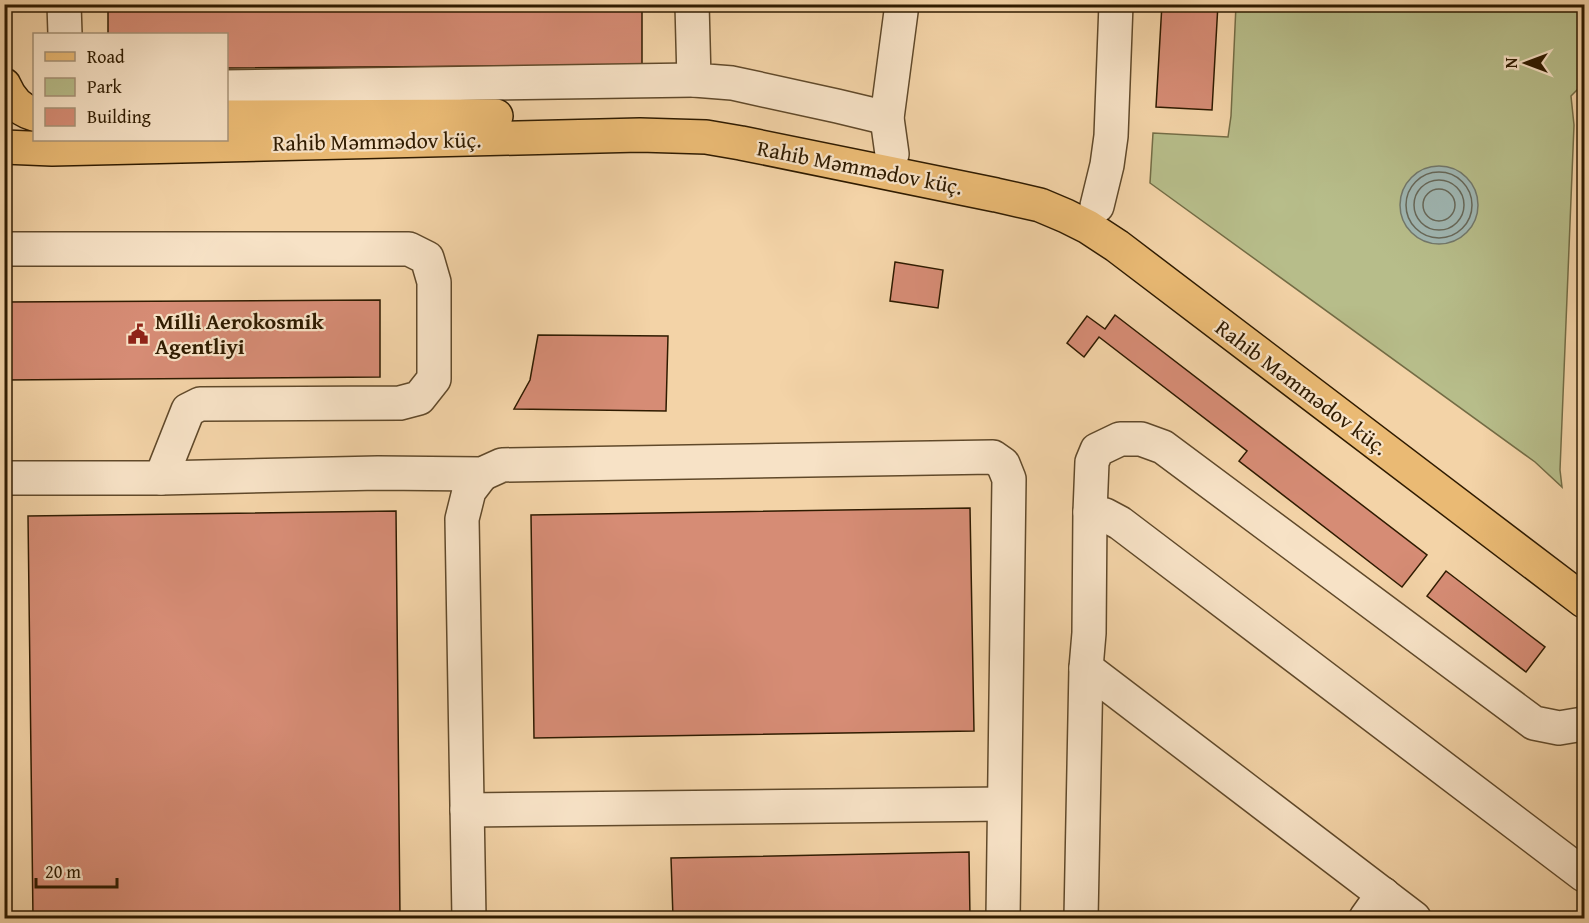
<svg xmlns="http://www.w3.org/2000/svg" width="1589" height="923" font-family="'Gentium Book Plus',serif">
	<rect width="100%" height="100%" fill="#f3d3a7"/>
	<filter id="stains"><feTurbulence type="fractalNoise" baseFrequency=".00333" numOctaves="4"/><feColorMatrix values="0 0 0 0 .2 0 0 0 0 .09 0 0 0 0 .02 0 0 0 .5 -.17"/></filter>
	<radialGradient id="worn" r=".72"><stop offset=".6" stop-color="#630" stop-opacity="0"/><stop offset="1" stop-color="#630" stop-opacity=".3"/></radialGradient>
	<path fill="#b7bd8a" stroke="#736c45" stroke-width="1.5" d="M1236 5H1584V83L1571 96 1574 125 1560 470 1562 487 1535 462 1150 183 1153 133 1228 137 1231 116Z"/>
	<circle fill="#9fb6b2" stroke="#72786b" stroke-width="1.5" cx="1439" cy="205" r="39"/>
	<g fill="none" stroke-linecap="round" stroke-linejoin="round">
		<g stroke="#676859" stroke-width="1.5">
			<circle cx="1439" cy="205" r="33"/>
			<circle cx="1439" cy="205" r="25"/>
			<circle cx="1439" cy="205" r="16"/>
		</g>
	</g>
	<g fill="#d68c75" stroke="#2f1b00" stroke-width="1.5">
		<path d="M642 4V65L226 68V34H108V8Z"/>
		<path d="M1162 4H1218L1212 110 1156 107Z"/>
		<path d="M895 262 943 270 938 308 890 301Z"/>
		<path d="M380 300V377L4 380V302Z"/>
		<path d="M1115 315 1427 555 1402 587 1239 461 1247 451 1099 337 1084 357 1067 343 1087 316 1105 329Z"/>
		<path d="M538 335 668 336 666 411 514 409 530 380Z"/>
		<path d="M970 508 974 731 534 738 531 515Z"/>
		<path d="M396 511 400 918H33L28 516Z"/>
		<path d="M1446 571 1545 647 1526 672 1427 596Z"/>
		<path d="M969 852 970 918H673L671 858Z"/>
	</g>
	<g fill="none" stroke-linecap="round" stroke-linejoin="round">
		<g stroke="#60492a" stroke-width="36">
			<g id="minor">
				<path d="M64 4 65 34"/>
				<path d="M692 4 694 80 732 83 837 106 887 118"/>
				<path d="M226 87 694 80"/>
				<path d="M892 154 887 118 902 4"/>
				<path d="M1097 206 1107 165 1111 136 1116 4"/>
				<path d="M4 249H409L427 258 434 282V379L419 398 400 403 200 404 188 410 161 478"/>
				<path d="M4 478H161L378 473 482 474 502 465 993 457 1003 464 1009 479 1003 918"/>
				<path d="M1090 512 1105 515 1120 523 1584 875"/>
				<path d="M1086 668 1414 918"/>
				<path d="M467 810 1004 804"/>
				<path d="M469 918 462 519 469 491 482 474"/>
				<path d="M1081 918 1086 668 1089 633 1090 512 1092 462 1097 450 1120 439H1141L1163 447 1534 723 1559 728 1583 724 1584 723"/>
				<path d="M1366 918 1383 894"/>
			</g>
		</g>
		<g stroke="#2f1b00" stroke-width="36">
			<g id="major">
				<path d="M4 85C10 99 19 110 34 114"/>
				<path d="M226 117 496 116"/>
				<path d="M4 147 52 149 640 135 706 137 741 143 996 195 1040 205 1066 216 1088 227 1117 246 1584 601"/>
			</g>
		</g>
		<use href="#minor" stroke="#f7e2c6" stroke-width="33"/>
		<use href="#major" stroke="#eaba74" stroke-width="33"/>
	</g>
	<defs>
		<g id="civic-bare" transform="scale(1.62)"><path d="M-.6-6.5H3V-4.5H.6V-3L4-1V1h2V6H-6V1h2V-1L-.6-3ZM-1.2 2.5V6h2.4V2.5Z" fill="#8f2418" stroke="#f7e2c6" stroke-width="2.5" paint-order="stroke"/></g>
	</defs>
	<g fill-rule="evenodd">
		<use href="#civic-bare" x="138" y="334"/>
	</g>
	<g text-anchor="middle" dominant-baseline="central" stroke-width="4.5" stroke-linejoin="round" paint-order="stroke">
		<g font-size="22" fill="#2f1b00" stroke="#f7e2c6">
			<text transform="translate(377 141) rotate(-1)">Rahib Məmmədov küç.</text>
			<text transform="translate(860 167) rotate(11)">Rahib Məmmədov küç.</text>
			<text transform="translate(1302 387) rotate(37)">Rahib Məmmədov küç.</text>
		</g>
		<g font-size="22" font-weight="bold" fill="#2f1b00" stroke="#f7e2c6" text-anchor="start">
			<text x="155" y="321">Milli Aerokosmik<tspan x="155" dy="25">Agentliyi</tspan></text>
		</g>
	</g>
	<rect width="1589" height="923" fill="none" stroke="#f3d3a7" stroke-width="24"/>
	<rect x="6" y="6" width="1577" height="911" fill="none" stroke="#2f1b00" stroke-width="3"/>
	<rect x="12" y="12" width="1565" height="899" fill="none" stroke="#2f1b00" stroke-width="1.5"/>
	<rect x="33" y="33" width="195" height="108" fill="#f7e2c6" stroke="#a79277" stroke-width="1.5"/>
	<rect x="45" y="52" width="30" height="9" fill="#eaba74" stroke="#a79277" stroke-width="1.5"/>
	<text x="87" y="63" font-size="18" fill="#2f1b00">Road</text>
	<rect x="45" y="78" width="30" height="18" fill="#b7bd8a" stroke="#a79277" stroke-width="1.5"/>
	<text x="87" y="93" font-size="18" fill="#2f1b00">Park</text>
	<rect x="45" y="108" width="30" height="18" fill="#d68c75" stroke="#a79277" stroke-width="1.5"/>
	<text x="87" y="123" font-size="18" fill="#2f1b00">Building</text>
	<g transform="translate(1526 63) rotate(270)" stroke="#f7e2c6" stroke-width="4.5" paint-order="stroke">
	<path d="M0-4.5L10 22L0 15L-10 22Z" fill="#2f1b00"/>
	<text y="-9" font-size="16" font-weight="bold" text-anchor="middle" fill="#2f1b00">N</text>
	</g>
	<path d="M36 878v9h81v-9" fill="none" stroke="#2f1b00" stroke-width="3"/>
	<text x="45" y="878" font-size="18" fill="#2f1b00" stroke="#f7e2c6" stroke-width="4.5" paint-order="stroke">20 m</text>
	<rect width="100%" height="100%" filter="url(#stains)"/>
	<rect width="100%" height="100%" fill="url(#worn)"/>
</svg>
